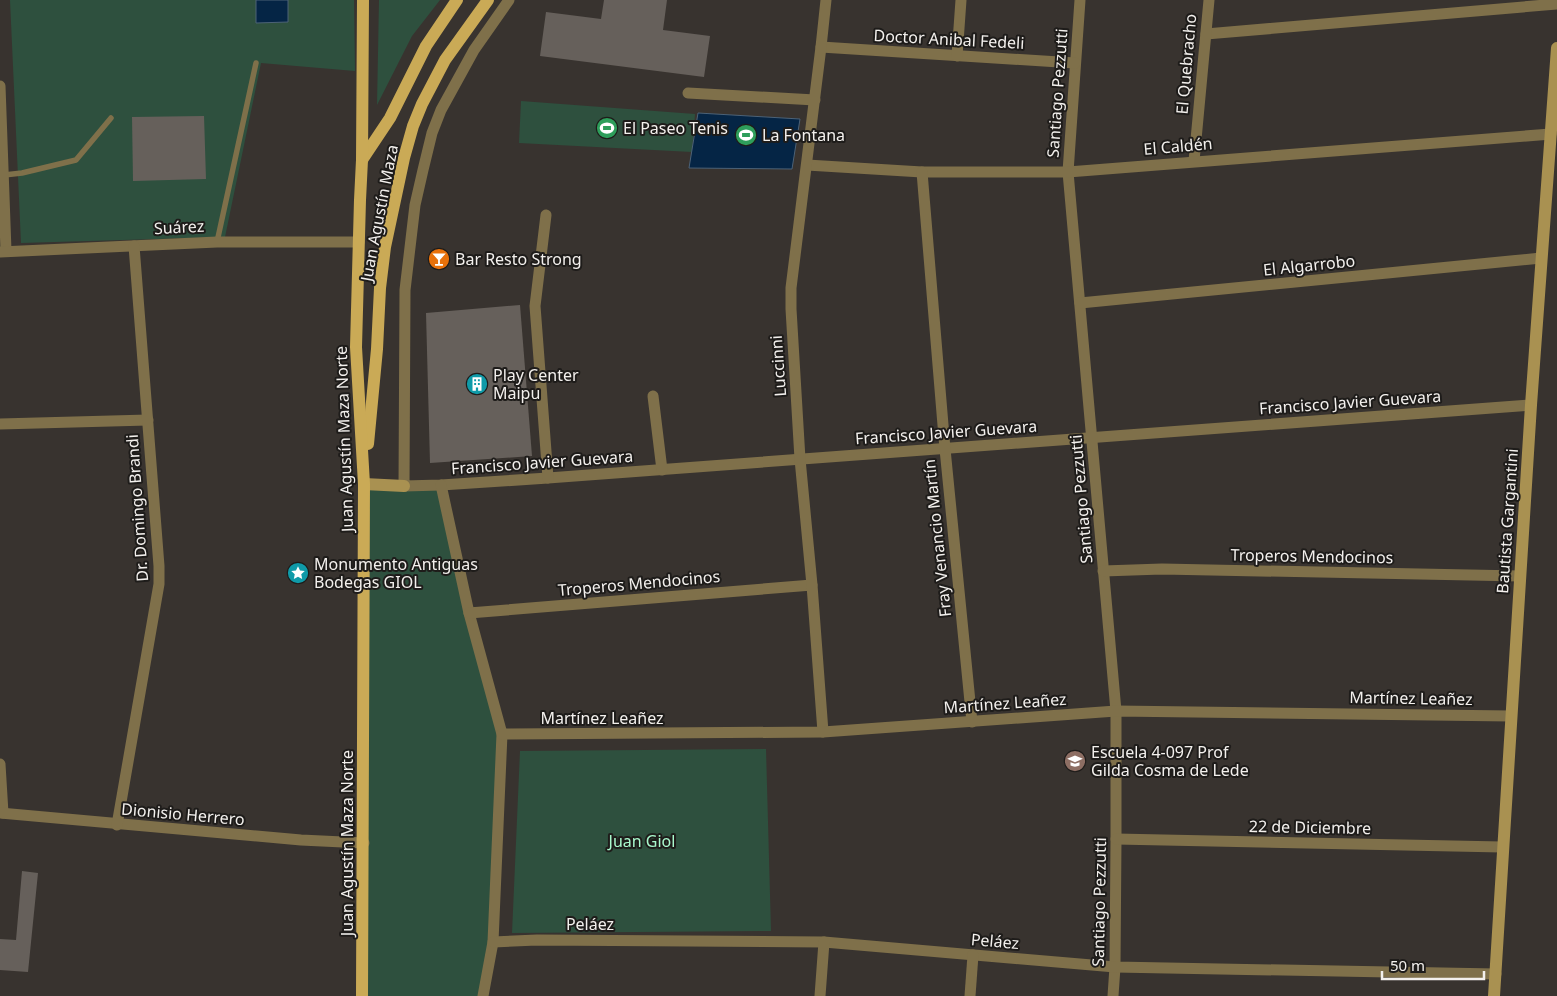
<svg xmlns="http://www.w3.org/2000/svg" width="1557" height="996" font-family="'Noto Sans',sans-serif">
	<rect width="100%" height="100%" fill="#38332f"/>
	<g fill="#2e503e">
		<path d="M10 0H354L355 71 261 63 225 237 21 243Z"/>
		<path d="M379 0H440L412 36 377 105Z"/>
		<path d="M521 101 695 114 692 152 519 143Z"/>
		<path d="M364 484 441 485 502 734 493 930 483 996H363Z"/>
		<path d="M766 749 771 931 512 933 520 751Z"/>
	</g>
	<g fill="#052545" stroke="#4c6277">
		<path d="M256 0H288V22L256 23Z"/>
		<path d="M698 113 800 119 792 169 689 168Z"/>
	</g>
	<g fill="#66605b">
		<path d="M604 0H667L663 30 710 36 704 77 540 56 546 12 601 19Z"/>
		<path d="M204 116 206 179 133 181 132 117Z"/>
		<path d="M520 305 532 456 430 463 426 313Z"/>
		<path d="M22 871 38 873 28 972 0 970V939L16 940Z"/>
	</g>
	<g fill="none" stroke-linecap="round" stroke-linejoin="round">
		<g stroke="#7f704a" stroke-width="5.5">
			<path d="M4 175 22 173 76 160 111 118"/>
			<path d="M217 242 256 63"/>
		</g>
		<g stroke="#7f704a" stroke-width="11">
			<path d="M509 0 474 50 441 110 432 133 423 170 415 205 405 290 404 486 441 485 548 478 1531 405"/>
			<path d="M1080 0 1068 172 1116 711V839L1115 967 1113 996"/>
			<path d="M1206 34 1557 4"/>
			<path d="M821 47 1075 63"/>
			<path d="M957 56 961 0"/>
			<path d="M0 86 6 251"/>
			<path d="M688 93 815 100"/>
			<path d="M1194 161 1209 0"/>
			<path d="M807 165 922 172H1068L1551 134"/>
			<path d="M922 172 945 449 972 722"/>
			<path d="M546 215 535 306 548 478"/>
			<path d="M0 252 217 242H359"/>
			<path d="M1080 303 1541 258"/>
			<path d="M653 396 662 470"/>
			<path d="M0 424 148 420"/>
			<path d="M441 485 469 613 502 734 493 942 483 996"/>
			<path d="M1103 571 1162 569 1520 576"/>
			<path d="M469 613 812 585"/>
			<path d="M823 732 812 585 800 459 791 309V288L821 47 826 0"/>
			<path d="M502 734 823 732 1116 711 1511 716"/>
			<path d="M0 764 3 813"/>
			<path d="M0 813 301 840 364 843"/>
			<path d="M117 825 159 584V566L134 246"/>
			<path d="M1116 839 1502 847"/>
			<path d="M493 942 537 940 824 942 1115 967 1496 974"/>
			<path d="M820 996 824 942"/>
			<path d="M970 996 973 955"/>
		</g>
		<g stroke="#a99151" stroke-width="12">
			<path d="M364 484 404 486"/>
			<path d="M1494 996 1531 405 1557 48"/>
		</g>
		<g stroke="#caaa56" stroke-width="12">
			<path d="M362 160 390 118 426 46 457 0"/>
			<path d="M368 444 377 349 380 288 385 247 404 158 413 126 422 104 445 60 488 0"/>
			<path d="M362 996 364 484 356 347 360 200 362 160 363 0"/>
		</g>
	</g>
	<defs>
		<g id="stadium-disc" transform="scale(1.125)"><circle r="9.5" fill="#2e9e5b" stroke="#1e1c1a"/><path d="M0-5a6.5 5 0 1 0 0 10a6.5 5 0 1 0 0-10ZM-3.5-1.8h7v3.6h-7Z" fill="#fff"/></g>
		<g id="bar-disc" transform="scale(1.125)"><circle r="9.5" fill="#e8710a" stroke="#1e1c1a"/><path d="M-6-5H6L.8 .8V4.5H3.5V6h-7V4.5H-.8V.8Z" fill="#fff"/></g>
		<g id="building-disc" transform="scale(1.125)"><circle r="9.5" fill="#0f9aa8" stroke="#1e1c1a"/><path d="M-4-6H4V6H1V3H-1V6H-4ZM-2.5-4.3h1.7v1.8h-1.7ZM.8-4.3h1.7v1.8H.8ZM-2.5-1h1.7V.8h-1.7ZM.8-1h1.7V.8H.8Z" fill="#fff"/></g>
		<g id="sight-disc" transform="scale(1.125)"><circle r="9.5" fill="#0f9aa8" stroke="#1e1c1a"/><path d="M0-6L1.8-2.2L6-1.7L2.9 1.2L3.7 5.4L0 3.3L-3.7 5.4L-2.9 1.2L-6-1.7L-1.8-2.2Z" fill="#fff"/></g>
		<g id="school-disc" transform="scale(1.125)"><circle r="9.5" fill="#8d6e63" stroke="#1e1c1a"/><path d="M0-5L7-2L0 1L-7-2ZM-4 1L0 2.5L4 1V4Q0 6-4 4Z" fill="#fff"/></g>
	</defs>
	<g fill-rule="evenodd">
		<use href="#stadium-disc" x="607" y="128"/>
		<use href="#stadium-disc" x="746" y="135"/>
		<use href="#bar-disc" x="439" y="259"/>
		<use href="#building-disc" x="477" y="384"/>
		<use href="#sight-disc" x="298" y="573"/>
		<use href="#school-disc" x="1075" y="761"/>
	</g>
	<g text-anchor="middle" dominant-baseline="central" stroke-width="4" stroke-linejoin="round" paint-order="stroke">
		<g font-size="16" fill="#f3f0ed" stroke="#1e1c1a">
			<text transform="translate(949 39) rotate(3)">Doctor Anibal Fedeli</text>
			<text transform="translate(1186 64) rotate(-85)">El Quebracho</text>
			<text transform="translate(1057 93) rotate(-86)">Santiago Pezzutti</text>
			<text transform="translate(1178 146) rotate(-5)">El Caldén</text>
			<text transform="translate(379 213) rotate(-79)">Juan Agustín Maza</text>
			<text transform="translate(179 227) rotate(-3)">Suárez</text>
			<text transform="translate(1309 265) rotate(-6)">El Algarrobo</text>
			<text transform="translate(778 366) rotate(-94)">Luccinni</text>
			<text transform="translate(1350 402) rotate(-4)">Francisco Javier Guevara</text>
			<text transform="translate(946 432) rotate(-4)">Francisco Javier Guevara</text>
			<text transform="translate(344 439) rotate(-92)">Juan Agustín Maza Norte</text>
			<text transform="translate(542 462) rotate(-4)">Francisco Javier Guevara</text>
			<text transform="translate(1081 499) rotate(-95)">Santiago Pezzutti</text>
			<text transform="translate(137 508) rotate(-94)">Dr. Domingo Brandi</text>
			<text transform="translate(1507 521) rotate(-86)">Bautista Gargantini</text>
			<text transform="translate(937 538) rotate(-96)">Fray Venancio Martín</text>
			<text transform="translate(1312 556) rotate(1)">Troperos Mendocinos</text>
			<text transform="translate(639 583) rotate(-5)">Troperos Mendocinos</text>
			<text transform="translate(1411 698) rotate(1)">Martínez Leañez</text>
			<text transform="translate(1005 703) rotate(-4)">Martínez Leañez</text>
			<text x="602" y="718">Martínez Leañez</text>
			<text transform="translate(183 814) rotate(5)">Dionisio Herrero</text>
			<text transform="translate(1310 827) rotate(1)">22 de Diciembre</text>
			<text transform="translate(347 843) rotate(-90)">Juan Agustín Maza Norte</text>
			<text transform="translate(1099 902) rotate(-89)">Santiago Pezzutti</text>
			<text x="590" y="924">Peláez</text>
			<text transform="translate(995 941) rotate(5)">Peláez</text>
		</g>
		<g font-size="16" fill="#f3f0ed" stroke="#1e1c1a" text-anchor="start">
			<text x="623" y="128">El Paseo Tenis</text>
			<text x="762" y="135">La Fontana</text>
			<text x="455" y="259">Bar Resto Strong</text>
			<text x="493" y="375">Play Center<tspan x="493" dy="18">Maipu</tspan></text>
			<text x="314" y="564">Monumento Antiguas<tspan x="314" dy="18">Bodegas GIOL</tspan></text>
			<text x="1091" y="752">Escuela 4-097 Prof<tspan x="1091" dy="18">Gilda Cosma de Lede</tspan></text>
		</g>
		<g font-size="16" fill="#a9f9cd" stroke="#1e1c1a">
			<text x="642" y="841">Juan Giol</text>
		</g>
	</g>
	<path d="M1382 971v8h102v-8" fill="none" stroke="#f3f0ed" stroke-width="2.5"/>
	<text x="1390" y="971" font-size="15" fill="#f3f0ed" stroke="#1e1c1a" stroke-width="4" paint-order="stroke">50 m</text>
</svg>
